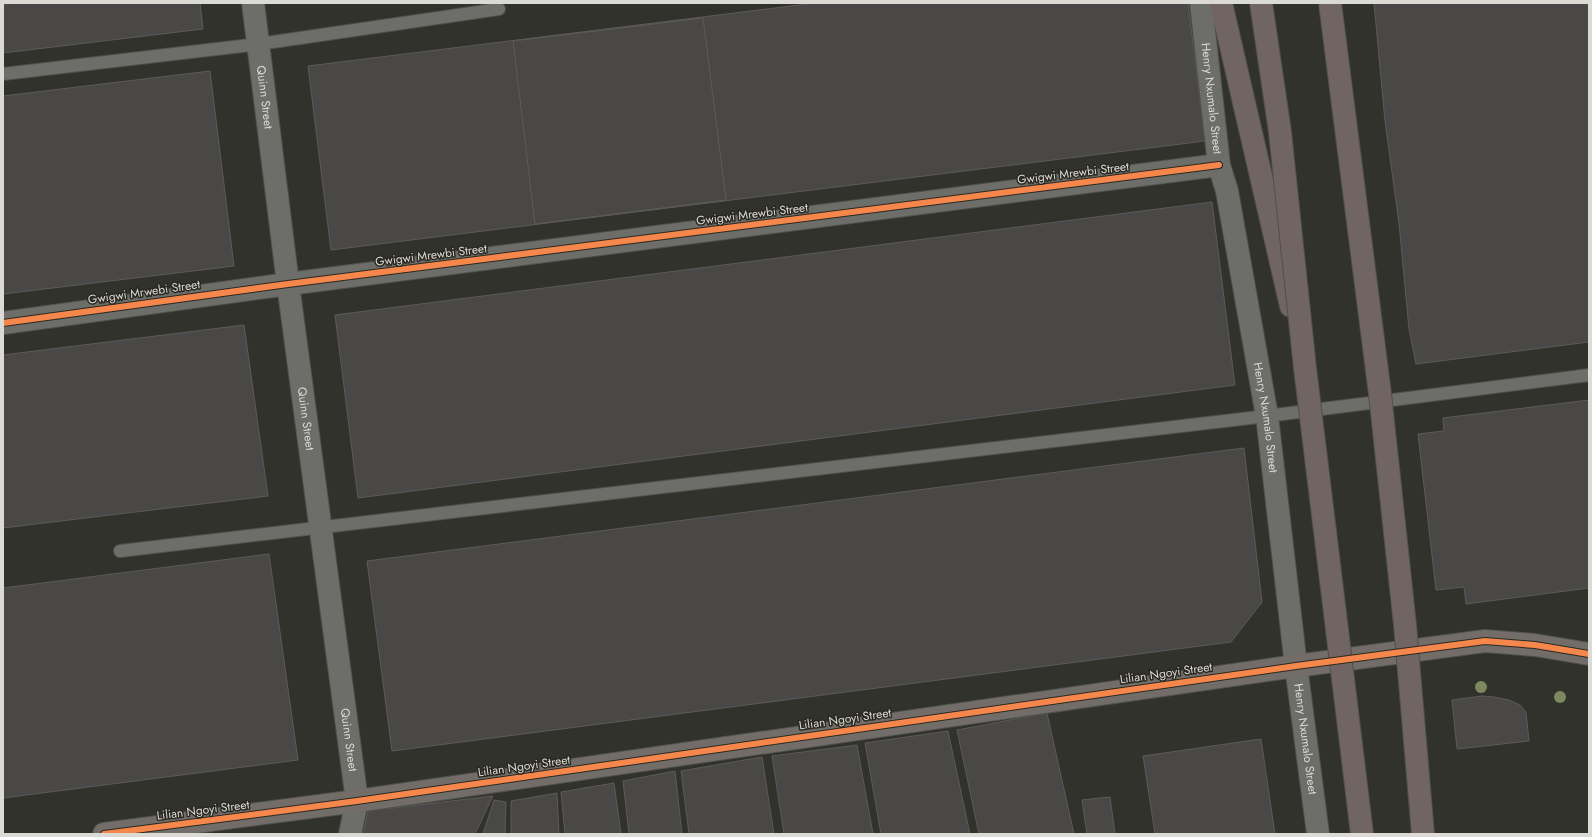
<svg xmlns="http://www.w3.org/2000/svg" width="1592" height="837" font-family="Jost,sans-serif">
	<rect width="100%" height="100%" fill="#32322d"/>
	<g fill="#4a4846" stroke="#5c5b5a">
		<path d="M3 3H200L203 29 3 53Z"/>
		<path d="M815 3H1188L1205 141 331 250 308 66Z"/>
		<path d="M1374 3H1589V342L1416 364 1409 329 1399 223 1385 121Z"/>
		<path d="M703 18 726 200 535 224 513 41Z"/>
		<path d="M210 71 234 266 3 294V96Z"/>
		<path d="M1212 202 1235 385 358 498 335 315Z"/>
		<path d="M244 325 268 496 3 528V355Z"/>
		<path d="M1589 400V588L1466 604 1464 587 1436 590 1418 434 1444 431 1443 418Z"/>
		<path d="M1244 448 1262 602 1231 642 392 751 367 561Z"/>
		<path d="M269 554 298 760 3 798V588Z"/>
		<path d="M1482 696 1494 697 1509 700 1520 705 1526 712 1529 741 1457 749 1452 700Z"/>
		<path d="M1047 713 1074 834H979L957 730Z"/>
		<path d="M948 731 970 834H881L865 743Z"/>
		<path d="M1261 739 1275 834H1155L1143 756Z"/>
		<path d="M857 745 873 834H784L772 756Z"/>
		<path d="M762 757 774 834H689L681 771Z"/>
		<path d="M675 771 682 834H629L623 781Z"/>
		<path d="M614 783 621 834H565L561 792Z"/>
		<path d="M557 793 559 834H511V801Z"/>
		<path d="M493 796 475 834H363L368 811Z"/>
		<path d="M1110 797 1115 834H1087L1082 800Z"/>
		<path d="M494 800 506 802 505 834H483Z"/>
	</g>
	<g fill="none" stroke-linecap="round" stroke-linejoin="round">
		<g stroke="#50504b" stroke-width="14">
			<g id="lane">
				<path d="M3 74 259 44 499 9"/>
				<path d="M120 551 1267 416 1589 375"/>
			</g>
		</g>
		<g stroke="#50504b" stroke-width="24">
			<g id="street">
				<path id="s1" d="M253 3 288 284 357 801 350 834"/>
				<path id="s2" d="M1201 3 1219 165 1227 191 1267 416 1296 666 1318 834"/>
				<path d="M3 323 288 284 1219 165"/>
			</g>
		</g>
		<g stroke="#50504b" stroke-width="24">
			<path id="secondary" d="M104 834 357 801 1296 666 1485 641 1535 645 1589 654"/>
		</g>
		<g stroke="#50504b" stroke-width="24">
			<path id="highway" d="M1221 3 1291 306"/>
		</g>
		<use href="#lane" stroke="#6d6d69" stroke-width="12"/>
		<use href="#street" stroke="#6d6d69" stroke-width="22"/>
		<use href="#secondary" stroke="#726d69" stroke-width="22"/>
		<use href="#highway" stroke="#706563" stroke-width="22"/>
		<g stroke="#50504b" stroke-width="24" stroke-linecap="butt">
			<g id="highway-bridge">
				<path d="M1261 3 1280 132 1305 368 1362 834"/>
				<path d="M1330 3 1380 394 1405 625 1423 834"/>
			</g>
		</g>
		<use href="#highway-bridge" stroke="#706563" stroke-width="22"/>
		<g stroke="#2a2921" stroke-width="8">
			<g id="cycleway">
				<path d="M3 323 288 284 1219 165"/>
				<path d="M104 834 357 801 1296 666 1485 641 1535 645 1589 654"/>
			</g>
		</g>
		<use href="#cycleway" stroke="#f5874c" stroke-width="6"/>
	</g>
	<g fill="#7e8860">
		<circle cx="1481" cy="687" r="6"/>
		<circle cx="1560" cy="697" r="6"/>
	</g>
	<g text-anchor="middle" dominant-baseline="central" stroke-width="3" stroke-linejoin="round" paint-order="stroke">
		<g font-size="12" fill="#dbdad5" stroke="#2a2921">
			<text stroke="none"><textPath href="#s1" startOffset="95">Quinn Street</textPath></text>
			<text stroke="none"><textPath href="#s2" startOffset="96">Henry Nxumalo Street</textPath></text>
			<text transform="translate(1073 173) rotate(-7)">Gwigwi Mrewbi Street</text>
			<text transform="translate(752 214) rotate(-7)">Gwigwi Mrewbi Street</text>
			<text transform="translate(431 255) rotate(-7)">Gwigwi Mrewbi Street</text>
			<text transform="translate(144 292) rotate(-8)">Gwigwi Mrwebi Street</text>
			<text stroke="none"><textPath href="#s2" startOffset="420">Henry Nxumalo Street</textPath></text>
			<text stroke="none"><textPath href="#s1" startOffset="419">Quinn Street</textPath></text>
			<text transform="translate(1166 673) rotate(-8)">Lilian Ngoyi Street</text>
			<text transform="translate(845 719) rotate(-8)">Lilian Ngoyi Street</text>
			<text stroke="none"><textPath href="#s2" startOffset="744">Henry Nxumalo Street</textPath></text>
			<text stroke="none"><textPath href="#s1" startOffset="743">Quinn Street</textPath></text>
			<text transform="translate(524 766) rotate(-8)">Lilian Ngoyi Street</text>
			<text transform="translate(203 810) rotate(-7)">Lilian Ngoyi Street</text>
		</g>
	</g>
	<rect width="1592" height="837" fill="none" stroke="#dbdad5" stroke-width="8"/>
</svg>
